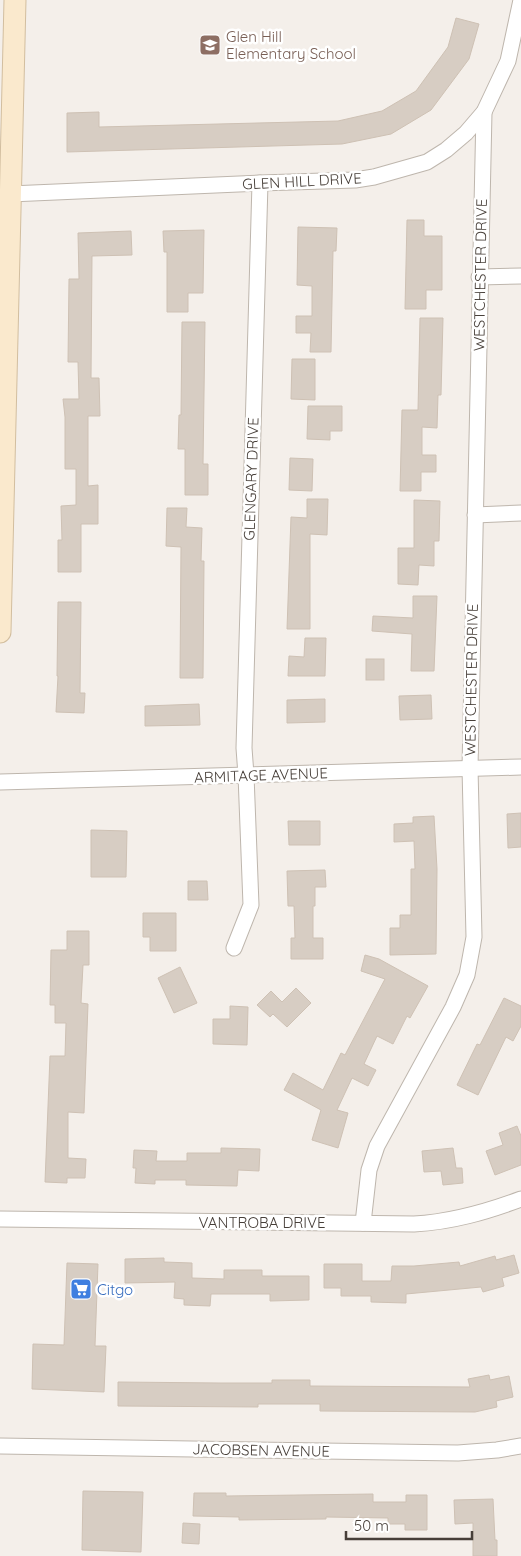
<svg xmlns="http://www.w3.org/2000/svg" width="521" height="1556" font-family="Quicksand,sans-serif">
	<rect width="100%" height="100%" fill="#f4efea"/>
	<g fill="#d7cdc3" stroke="#cec1b4">
		<path d="M456 18 479 24 469 59 431 110 391 134 342 144 67 152V113L99 112V127L338 121 382 111 416 91 448 47Z"/>
		<path d="M407 220H424V236H442V290H426V309H405Z"/>
		<path d="M298 227 337 228 336 251H333L331 352H310L311 333H296V316H312V286L297 285Z"/>
		<path d="M204 230 203 293H188V312H167V252H164L163 231Z"/>
		<path d="M131 231 132 255 92 256 91 378H99L100 416H88V486L98 485V524H81V572H58V540H62L61 506 76 505V469H65V417L63 399H79L78 362H68L69 279H79L78 233Z"/>
		<path d="M420 318H443L441 395H438L437 428 422 427V455H436V472H421V491H400L402 410H418Z"/>
		<path d="M182 322H205L203 464H208V495H185V449H178L179 415H181Z"/>
		<path d="M292 359H315V400L291 399Z"/>
		<path d="M308 406H342V431H330V440L307 439Z"/>
		<path d="M290 458 313 459 312 491 289 490Z"/>
		<path d="M307 499H328L327 535 310 534V629H287L291 517 307 518Z"/>
		<path d="M414 500 440 501 439 541H434V566L419 565 418 585 398 584V548H414Z"/>
		<path d="M167 508H187L186 527 202 528 201 561H204L203 678H180L181 547 166 546Z"/>
		<path d="M413 596H437L434 671H411L412 634 372 631 373 616 413 618Z"/>
		<path d="M58 602H81L80 693H85L84 713 56 712 58 676H57Z"/>
		<path d="M305 638H326L325 676H288L289 656 304 657Z"/>
		<rect x="366" y="659" width="18" height="21"/>
		<path d="M431 695 432 719 400 720 399 696Z"/>
		<path d="M325 699V722L287 723V700Z"/>
		<path d="M199 704 200 725 145 726V706Z"/>
		<path d="M521 813V847L508 848 507 814Z"/>
		<path d="M434 816 437 869 436 954 390 955V928H400V915H411V869H415L414 841 394 842V824L413 823V817Z"/>
		<path d="M288 821H320V845H289Z"/>
		<path d="M91 830 127 831 126 877H91Z"/>
		<path d="M325 870 326 887H315V906H313V938H323V959H291V938H295L294 906H288L287 871Z"/>
		<path d="M188 881H207L208 900H188Z"/>
		<path d="M143 913H176V951H150V937H143Z"/>
		<path d="M67 931H89V965H83L81 1003 88 1004 84 1113 68 1112V1158L86 1159 85 1178H67V1183L45 1182 50 1056H65L66 1023H55V1005H50L51 950H67Z"/>
		<path d="M365 955 379 959 428 986 410 1018 407 1016 393 1044 377 1036 364 1064 376 1070 368 1086 352 1078 337 1110 348 1113 338 1148 312 1140 321 1110 284 1090 293 1073 323 1090 341 1053 345 1055 385 979 361 971Z"/>
		<path d="M180 967 197 1003 174 1013 158 978Z"/>
		<path d="M296 988 311 1003 287 1027 273 1014 270 1017 257 1005 271 991 282 1002Z"/>
		<path d="M504 998 521 1006V1026L513 1041 506 1037 478 1095 457 1085 477 1044 480 1045Z"/>
		<path d="M230 1006 248 1007 247 1045 213 1044V1019H230Z"/>
		<path d="M517 1126 521 1136V1165L495 1175 486 1151 503 1145 499 1133Z"/>
		<path d="M221 1148 260 1149 259 1171 238 1170 237 1186 186 1185V1180H155V1184L135 1183 136 1168H133L134 1150 157 1151 156 1161H187V1153H221Z"/>
		<path d="M453 1148 456 1168H462L463 1183 443 1185 441 1171 424 1172 422 1151Z"/>
		<path d="M514 1255 519 1273 502 1278 504 1286 483 1292 481 1287 406 1294V1303L371 1302V1296H341V1288H324V1264H362V1281H391L392 1266H414L459 1262 460 1266 495 1256 496 1260Z"/>
		<path d="M164 1258V1262L192 1263V1278L224 1279V1270H262V1276H309V1300L270 1301V1294H211L210 1306 184 1305V1299L174 1298 175 1282 125 1283V1259Z"/>
		<path d="M67 1263 98 1264 95 1346H106L104 1392 32 1389 33 1344 64 1345Z"/>
		<path d="M489 1375 490 1380 509 1376 513 1397 496 1401 497 1407 475 1412 320 1411V1404H258V1407L118 1406V1382L220 1383H272V1380H310V1386L470 1387 468 1379Z"/>
		<path d="M83 1491 143 1492 141 1552 82 1550Z"/>
		<path d="M194 1493H226V1496L373 1494V1502H406V1495H427V1530H405V1524H388V1518L326 1517V1519L239 1520V1517L193 1516Z"/>
		<path d="M493 1499 495 1540H497V1556H473V1523L455 1524 454 1500Z"/>
		<path d="M183 1523 200 1524 199 1544 182 1543Z"/>
	</g>
	<g fill="none" stroke-linecap="round" stroke-linejoin="round">
		<g stroke="#beb6ad" stroke-width="17">
			<g id="minor">
				<path d="M10 194 260 183 355 180 374 177 427 162 446 150 466 133 484 112 508 61 521 0"/>
				<path d="M479 277 521 276"/>
				<path d="M475 515 521 513"/>
				<path d="M0 782 521 767"/>
				<path d="M234 948 251 905 246 775 244 748 260 183"/>
				<path d="M0 1219 414 1224C452 1222 486 1212 521 1199"/>
				<path d="M363 1223 369 1170 377 1146 453 1007 467 975 474 937 470 768 484 112"/>
				<path d="M0 1446 458 1453 497 1450 521 1446"/>
			</g>
		</g>
		<g stroke="#d2be9f" stroke-width="23">
			<path id="secondary" d="M0 632 15 0"/>
		</g>
		<use href="#minor" stroke="#fff" stroke-width="15"/>
		<use href="#secondary" stroke="#fae9cd" stroke-width="21"/>
	</g>
	<defs>
		<g id="school-square" transform="scale(1.125)"><rect x="-9" y="-9" width="18" height="18" rx="4" fill="#8d6e63" stroke="#fff"/><path d="M0-5L7-2L0 1L-7-2ZM-4 1L0 2.5L4 1V4Q0 6-4 4Z" fill="#fff"/></g>
		<g id="supermarket-square" transform="scale(1.125)"><rect x="-9" y="-9" width="18" height="18" rx="4" fill="#3f7fe0" stroke="#fff"/><path d="M-6-5.5h2.5l.6 2H6L4.5 2H-2.5L-4.4-4H-6ZM-1.5 3.2a1.3 1.3 0 1 0 .1 0ZM3 3.2a1.3 1.3 0 1 0 .1 0Z" fill="#fff"/></g>
	</defs>
	<g fill-rule="evenodd">
		<use href="#school-square" x="210" y="45"/>
		<use href="#supermarket-square" x="81" y="1289"/>
	</g>
	<g text-anchor="middle" dominant-baseline="central" stroke-width="5" stroke-linejoin="round" paint-order="stroke">
		<g font-size="15" fill="#785e54" stroke="#fff" text-anchor="start">
			<text x="226" y="36">Glen Hill<tspan x="226" dy="17">Elementary School</tspan></text>
		</g>
		<g font-size="15" fill="#473f39" stroke="#fff">
			<text transform="translate(302 181) rotate(-3)">GLEN HILL DRIVE</text>
			<text transform="translate(480 275) rotate(-89)">WESTCHESTER DRIVE</text>
			<text transform="translate(251 479) rotate(-88)">GLENGARY DRIVE</text>
			<text transform="translate(471 680) rotate(-89)">WESTCHESTER DRIVE</text>
			<text transform="translate(261 775) rotate(-2)">ARMITAGE AVENUE</text>
			<text x="262" y="1222">VANTROBA DRIVE</text>
			<text transform="translate(261 1450) rotate(1)">JACOBSEN AVENUE</text>
		</g>
		<g font-size="15" fill="#366cbe" stroke="#fff" text-anchor="start">
			<text x="97" y="1289">Citgo</text>
		</g>
	</g>
	<path d="M346 1531v8h126v-8" fill="none" stroke="#473f39" stroke-width="2.5"/>
	<text x="354" y="1531" font-size="15" fill="#473f39" stroke="#ffffff" stroke-width="4" paint-order="stroke">50 m</text>
</svg>
